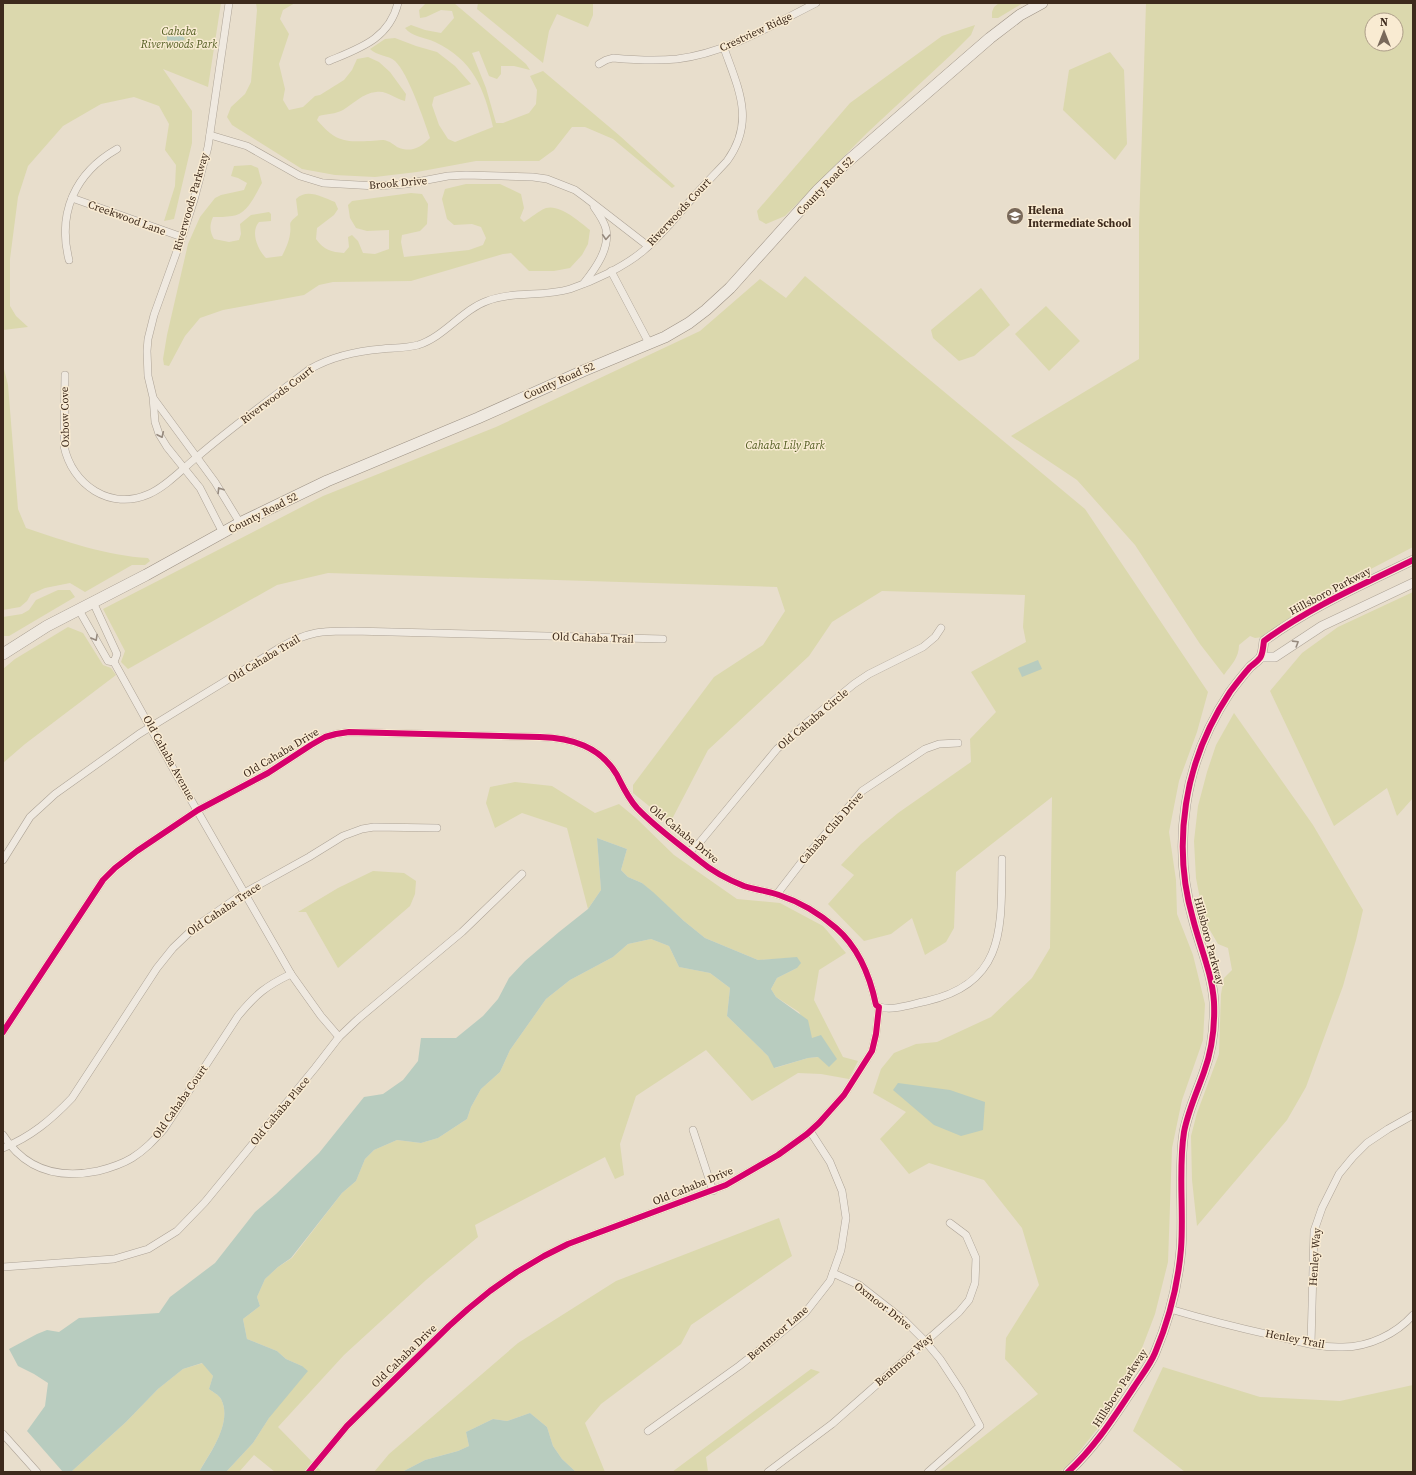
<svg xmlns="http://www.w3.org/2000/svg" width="1416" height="1475" font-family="'Source Serif 4',serif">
	<rect width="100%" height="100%" fill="#e8decc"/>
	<g fill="#dbd8ad" fill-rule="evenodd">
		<path d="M3 3H221L208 87 163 69 192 111V143L174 219 164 221 175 186 176 165 165 150 169 124 159 106 134 97 101 104 63 126 28 166 18 197 10 259V306L16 316 28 327 3 330Z"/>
		<path d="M256 3H295L283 10 280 19 289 34 279 64 285 89 283 100 289 110 303 107 315 96 320 95 344 80 352 70 357 59 368 57 379 62 390 72 406 94 405 101C395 99 387 90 376 92 363 93 353 104 343 110 336 114 326 114 319 116L317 120C336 142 344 142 371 141 376 141 383 139 387 141 391 142 394 145 397 147 411 153 420 148 430 138 424 120 408 73 395 61 388 55 377 56 370 49L385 39 395 38 416 46 437 52 455 66 471 84 434 97 432 105 439 125 448 139 455 142 493 127C484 88 473 60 435 42 424 37 412 37 405 28L411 25 425 30 441 33 454 18 452 11 441 10 426 17 420 18 419 10 426 3H454L526 64 530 70 514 66H501V74L497 79 489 76 479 51 472 53 486 88 496 123H503L529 113 536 104 537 90 530 76 543 71 620 136 675 186 672 188 613 139 585 127H572L554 150 539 161H476L417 172 375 177 335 175 302 169 232 125 227 117 231 107 245 94 251 82 257 10Z"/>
		<path d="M478 3H593V15L588 27 557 14 549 31 543 63 477 9Z"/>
		<path d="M999 3H1023L998 18H992V12L994 7Z"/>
		<path d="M1146 3H1413V547L1323 594 1263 637 1255 638 1250 636 1239 645C1239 658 1231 665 1224 675L1200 644 1135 545 1077 480 1011 436 1139 359V227ZM1372 20H1396V44H1372Z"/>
		<path d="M975 25 971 35 954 52 867 133 785 216 766 224 759 220 757 211 850 103 942 36Z"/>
		<path d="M1110 52 1124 70 1127 144 1115 160 1063 110 1069 70Z"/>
		<path d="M251 165 258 168 262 183C255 195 247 215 232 216 226 217 219 217 213 217 209 226 210 232 214 239L229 242 239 240 241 234 240 224 251 215 269 212 271 214V221L259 222C250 232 258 250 266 258L282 256C285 250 289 242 290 234 292 222 286 225 298 215L296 199C307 188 322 197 335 202L338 209 334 215 317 228 316 239C324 250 331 252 344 253L349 247 348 237 352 235 358 241 363 253 375 254 389 249V230L367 231 356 228 350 218 348 205 352 201 411 193 422 194 428 204 427 224 420 231 402 235 401 242 404 257 469 250 483 245 486 238 481 227 472 224 454 225 447 219 442 199 445 189 466 184H500L521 194 524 208 520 218 524 222C531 218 538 211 546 208 560 204 580 222 590 230L588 244 582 255 570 268 554 271H529L511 253 503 254 411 281 333 282 319 285 304 295 223 310 200 318 185 336 169 366 164 365 163 359 167 335 188 244 200 217 215 198 221 195 244 190 247 183 238 178 231 176 234 166Z"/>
		<path d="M805 276 1085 509 1208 692 1197 732 1179 781 1169 832 1176 880 1177 914 1193 955 1205 1004 1203 1040 1182 1100 1172 1148 1168 1262 1155 1314 1134 1369 1110 1413 1071 1462 1060 1472H938L1038 1394 1005 1359 1006 1338 1039 1285 1022 1228 984 1180 929 1163 909 1174 880 1139 906 1112 873 1093 881 1069 894 1053 916 1044 937 1042 991 1017 1032 978 1050 948 1052 797 956 872 954 928 946 942 925 955 912 918 891 934 864 941 828 904 854 875 841 865 861 844 898 813 971 762 970 739 996 712 971 672 1026 642 1023 627 1025 595 882 591 832 622 809 656 708 750 670 823 633 793V785L714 677 763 645 785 611 777 587 328 573 277 585 128 669 121 662 125 651 103 609 323 496 496 427 700 331 760 279 786 298Z"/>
		<path d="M981 288 1010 325 974 356 959 361 933 338 931 330Z"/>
		<path d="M1046 306 1080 341 1049 371 1015 334Z"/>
		<path d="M3 365 8 385 18 509 26 528C65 541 107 556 148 558L150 561 145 565H132L85 592 70 583 45 588 31 594 27 601 20 607 3 610Z"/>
		<path d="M58 590H70L75 597 9 636H3V617L22 614 29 610 36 600Z"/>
		<path d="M1413 592V798L1397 816 1387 788 1334 826 1270 691 1302 653 1338 627Z"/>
		<path d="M68 627 83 633 103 665 111 668 116 675 25 744 3 763V669L15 659Z"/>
		<path d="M1234 713 1313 825 1363 910 1356 940 1343 986 1306 1087 1287 1120 1197 1226 1192 1180 1191 1136 1197 1113 1219 1054 1221 994 1224 978 1232 970 1228 948 1218 944 1204 920 1196 878 1194 841 1198 806 1207 772 1216 745Z"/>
		<path d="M515 782 552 786 595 813 619 804 636 818 674 855 737 899 780 903 823 926 846 953 819 970 814 1000 843 1057 858 1061 849 1079 821 1074 798 1073 752 1101 706 1050 636 1096 620 1144 624 1175 615 1179 605 1157 475 1225 478 1237 426 1280 344 1355 278 1427 322 1472H275L254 1455 239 1472H226L253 1443 302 1366 286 1359 277 1351 247 1339 243 1319 260 1306 257 1297 265 1279 278 1267 292 1258 342 1193 356 1181 365 1159 374 1150 397 1140 421 1143 438 1138 467 1119 471 1107 481 1089 500 1072 510 1050 546 999 570 980 613 957 628 944 651 939 669 946 679 967 710 973 730 988 727 1016 768 1056 775 1068 808 1058 819 1057 812 1038 799 1012 776 997 771 989 777 978 797 968V958L758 960 705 938 684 921 642 883 628 877 621 870 627 849 597 838 601 890 588 909 567 828 522 813 495 828 486 803 490 787Z"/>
		<path d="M373 871 404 873 416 881 415 894 410 906 338 968 306 912H298L338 888Z"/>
		<path d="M779 1218 792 1256 691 1325 681 1344 601 1404 585 1423 605 1472H576L562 1459 553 1446 547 1427 530 1413 507 1421 493 1419 466 1432 469 1446 458 1451 425 1460 402 1472H374L389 1454 518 1343 616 1281Z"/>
		<path d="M203 1363 213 1376 209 1389C213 1392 219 1395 221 1399 233 1423 210 1452 199 1472H71L126 1422 158 1389 183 1369Z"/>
		<path d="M1163 1367 1260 1397 1340 1401 1413 1385V1472H1185L1133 1431Z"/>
		<path d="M811 1369 820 1372 706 1457 708 1472H672Z"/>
	</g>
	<g fill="#b8ccbf">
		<path d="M179 32 185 39 182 41 181 40 178 42H167V35H175Z"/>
		<path d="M1038 660 1042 669 1022 677 1018 668Z"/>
		<path d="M597 838 627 849 621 870 628 877 642 883 653 892 684 921 705 938 758 960 797 957 801 963 797 968 777 978 771 989 776 997 808 1020 812 1038 821 1035 837 1059 829 1067 818 1057 808 1058 774 1068 768 1056 727 1016 730 988 710 973 679 967 669 946 651 939 628 944 613 957 570 980 546 999 510 1050 500 1072 481 1089 471 1107 467 1119 438 1138 421 1143 397 1140 374 1150 365 1159 356 1181 342 1193 291 1258 278 1267 265 1279 257 1297 260 1306 243 1319 247 1339 277 1351 286 1359 302 1366 308 1371 269 1418 253 1443 226 1472H199C210 1453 233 1422 221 1399 219 1395 213 1392 209 1389L213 1376 202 1363 183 1369 158 1389 126 1422 71 1472H63L27 1431 45 1406 48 1383 34 1374 18 1366 9 1349 37 1334 47 1330 59 1332 79 1318 159 1313 170 1297 215 1263 255 1212 276 1194 319 1153 364 1097 383 1094 403 1080 418 1061 421 1038H456L483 1016 498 999 509 978 525 961 559 932 588 909 601 890Z"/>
		<path d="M898 1083 950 1090 985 1102 983 1130 961 1136 934 1125 893 1090Z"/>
		<path d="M530 1413 547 1427 553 1446 562 1459 576 1472H402L425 1460 458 1451 469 1446 466 1432 493 1419 507 1421Z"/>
	</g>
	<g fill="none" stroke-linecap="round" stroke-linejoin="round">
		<g stroke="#ada396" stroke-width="8">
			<g id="minor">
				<path d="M329 61C360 48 389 39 398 3"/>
				<path d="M599 64 606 60 613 58C635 60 656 61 677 59 727 53 772 25 816 3"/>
				<path d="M210 135 247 146 300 176 323 183 376 186 406 184 448 176 466 175 533 177 547 179 575 190 586 198 648 246"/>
				<path d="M72 198 182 237"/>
				<path d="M69 260C57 213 75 173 117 149"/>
				<path d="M611 271 649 343"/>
				<path d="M584 283C595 269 610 249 606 229 604 221 599 214 594 207"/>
				<path d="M65 375 64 446C72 485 110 511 149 494 167 486 182 469 197 457 233 426 272 398 310 369 333 356 356 351 382 349 394 348 407 348 418 345 444 337 462 310 487 301 513 291 543 297 570 289 594 281 624 267 643 251 661 236 675 218 690 201 702 187 715 174 727 161 756 121 738 88 724 48"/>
				<path d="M154 399 215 482 240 523"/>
				<path d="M223 533 200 488 167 447 159 434 155 422 153 397 148 376 147 351 148 339 154 315 182 237 194 200 208 147 229 3"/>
				<path d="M93 602 117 654 114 662 175 772 291 974 321 1016 339 1037"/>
				<path d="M79 610 108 661 114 662"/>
				<path d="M689 852 700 842 777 749 804 725 854 684 869 674 923 647 935 637 941 628"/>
				<path d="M3 860 30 817 55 794 139 734 281 647C309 631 322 631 353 631L663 639"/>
				<path d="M777 894 804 859 862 791 925 749 939 744 958 743"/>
				<path d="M879 1007C894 1011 912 1004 927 1001 1007 983 1001 925 1002 859"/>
				<path d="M3 1032 103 880 115 868 137 851 198 810 268 773 311 745 325 737 336 734 349 732 540 737C571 738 600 746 617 775 623 787 628 798 637 808 656 828 679 844 700 861 713 872 729 880 744 886 756 890 768 891 779 895 800 902 820 914 836 928 859 948 870 976 876 1005L879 1007 876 1034 872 1051 844 1095 819 1123 807 1134 778 1155 726 1185 568 1244 544 1256 517 1272 490 1291 468 1309 449 1326 347 1426 309 1472"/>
				<path d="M693 1130 713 1191"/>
				<path d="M3 1135C25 1170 59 1179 98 1171 110 1168 122 1164 132 1158 145 1150 154 1140 164 1129L238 1016C256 994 266 986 291 974"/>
				<path d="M3 1148C31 1137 52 1119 72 1098L157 968 173 948 195 927 244 893 309 857 343 836 362 829 374 827 437 828"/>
				<path d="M3 1267 114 1259 148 1249 177 1231 205 1202 315 1068 339 1037 358 1019 462 932 522 874"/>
				<path d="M833 1273 859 1285 905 1321 925 1341 940 1359 961 1391 980 1426 928 1472"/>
				<path d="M1170 1309C1207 1320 1243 1329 1280 1337 1300 1342 1321 1348 1343 1347 1369 1347 1396 1334 1413 1315"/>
				<path d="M1311 1344 1314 1231 1322 1208 1339 1174 1353 1157 1367 1143 1388 1129 1413 1115"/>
				<path d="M648 1431 739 1366 771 1341 805 1313 830 1281 841 1250 846 1218 842 1191 830 1162 810 1131"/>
				<path d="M3 1434 37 1472"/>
				<path d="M768 1472 832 1424 959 1312 969 1300 975 1283 976 1258 966 1235 950 1223"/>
			</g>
		</g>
		<g stroke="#ada396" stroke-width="10">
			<g id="tertiary">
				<path d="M1261 657H1275L1322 626 1413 583"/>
				<path d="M1068 1472C1095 1447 1114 1417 1134 1387 1141 1376 1150 1365 1155 1353 1169 1320 1178 1284 1181 1249 1184 1210 1178 1170 1184 1132 1188 1111 1197 1092 1204 1072 1212 1050 1215 1026 1214 1002 1212 973 1200 947 1193 919 1182 881 1180 843 1186 804 1192 764 1208 725 1230 692 1236 684 1243 675 1250 667 1253 664 1257 662 1260 658 1263 654 1263 647 1264 641 1310 607 1362 585 1413 560"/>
			</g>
		</g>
		<g stroke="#9d9285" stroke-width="12">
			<path id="secondary" d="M3 654 47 626 146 575 240 523 327 481 478 418 583 371 665 337 689 323 706 310 730 288 818 190 847 162 990 38 1020 15 1042 3"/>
		</g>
		<use href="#minor" stroke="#efe9e0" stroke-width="7"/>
		<use href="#tertiary" stroke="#efe9e0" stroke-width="9"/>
		<use href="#secondary" stroke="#efe9e0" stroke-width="11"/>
		<g stroke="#f9ebd2" stroke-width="8">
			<g id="cycleway">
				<path d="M3 1032 103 880 115 868 137 851 198 810 268 773 311 745 325 737 336 734 349 732 540 737C571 738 600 746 617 775 623 787 628 798 637 808 656 828 679 844 700 861 713 872 729 880 744 886 756 890 768 891 779 895 800 902 820 914 836 928 859 948 870 976 876 1005L879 1007 876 1034 872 1051 844 1095 819 1123 807 1134 778 1155 726 1185 568 1244 544 1256 517 1272 490 1291 468 1309 449 1326 347 1426 309 1472"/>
				<path d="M1068 1472C1095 1447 1114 1417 1134 1387 1141 1376 1150 1365 1155 1353 1169 1320 1178 1284 1181 1249 1184 1210 1178 1170 1184 1132 1188 1111 1197 1092 1204 1072 1212 1050 1215 1026 1214 1002 1212 973 1200 947 1193 919 1182 881 1180 843 1186 804 1192 764 1208 725 1230 692 1236 684 1243 675 1250 667 1253 664 1257 662 1260 658 1263 654 1263 647 1264 641 1310 607 1362 585 1413 560"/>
			</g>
		</g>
		<use href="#cycleway" stroke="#d6006c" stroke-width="6"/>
	</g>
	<defs><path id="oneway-chevron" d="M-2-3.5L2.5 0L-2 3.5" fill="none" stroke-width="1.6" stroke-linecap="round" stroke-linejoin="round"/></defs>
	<g stroke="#968a7e">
		<use href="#oneway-chevron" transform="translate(606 237) rotate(93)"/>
		<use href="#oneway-chevron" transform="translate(161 435) rotate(65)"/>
		<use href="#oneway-chevron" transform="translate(220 490) rotate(-122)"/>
		<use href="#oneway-chevron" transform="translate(95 638) rotate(61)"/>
		<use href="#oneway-chevron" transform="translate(1296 643) rotate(-32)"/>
	</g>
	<defs>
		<g id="school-disc" transform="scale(0.9)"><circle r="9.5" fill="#79695a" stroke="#f9ebd2"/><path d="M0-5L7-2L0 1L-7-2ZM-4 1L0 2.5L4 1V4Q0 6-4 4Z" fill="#fff"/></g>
	</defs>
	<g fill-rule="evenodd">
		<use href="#school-disc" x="1015" y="216"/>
	</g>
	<g text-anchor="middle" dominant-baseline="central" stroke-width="3" stroke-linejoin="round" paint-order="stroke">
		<g font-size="11" font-style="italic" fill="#515c20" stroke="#f9ebd2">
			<text x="179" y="31">Cahaba<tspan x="179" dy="13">Riverwoods Park</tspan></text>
			<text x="785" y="445">Cahaba Lily Park</text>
		</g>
		<g font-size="11" fill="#3d2a1c" stroke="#f9ebd2">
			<text transform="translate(756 32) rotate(-25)">Crestview Ridge</text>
			<text transform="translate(398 183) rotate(-5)">Brook Drive</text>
			<text transform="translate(825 186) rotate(-46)">County Road 52</text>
			<text transform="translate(191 202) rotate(-74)">Riverwoods Parkway</text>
			<text transform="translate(679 212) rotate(-47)">Riverwoods Court</text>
			<text transform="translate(127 218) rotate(20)">Creekwood Lane</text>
			<text transform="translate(559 381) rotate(-24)">County Road 52</text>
			<text transform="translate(277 395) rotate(-37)">Riverwoods Court</text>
			<text transform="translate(65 417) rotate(-91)">Oxbow Cove</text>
			<text transform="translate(263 513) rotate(-27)">County Road 52</text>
			<text transform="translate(1330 591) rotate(-28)">Hillsboro Parkway</text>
			<text transform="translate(593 638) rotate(2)">Old Cahaba Trail</text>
			<text transform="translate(264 659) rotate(-31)">Old Cahaba Trail</text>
			<text transform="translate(813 719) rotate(-40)">Old Cahaba Circle</text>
			<text transform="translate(281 753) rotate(-31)">Old Cahaba Drive</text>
			<text transform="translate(169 758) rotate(61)">Old Cahaba Avenue</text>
			<text transform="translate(831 828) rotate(-49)">Cahaba Club Drive</text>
			<text transform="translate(684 834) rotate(39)">Old Cahaba Drive</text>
			<text transform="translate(224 909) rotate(-34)">Old Cahaba Trace</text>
			<text transform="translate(1209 941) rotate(75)">Hillsboro Parkway</text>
			<text transform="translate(180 1102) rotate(-55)">Old Cahaba Court</text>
			<text transform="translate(280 1111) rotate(-50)">Old Cahaba Place</text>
			<text transform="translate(693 1186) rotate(-22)">Old Cahaba Drive</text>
			<text transform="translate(1315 1257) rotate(-86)">Henley Way</text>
			<text transform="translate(883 1306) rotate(38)">Oxmoor Drive</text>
			<text transform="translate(778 1333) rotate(-41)">Bentmoor Lane</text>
			<text transform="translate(1295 1339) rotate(11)">Henley Trail</text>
			<text transform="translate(404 1356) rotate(-44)">Old Cahaba Drive</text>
			<text transform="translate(904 1360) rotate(-41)">Bentmoor Way</text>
			<text transform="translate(1120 1388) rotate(-57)">Hillsboro Parkway</text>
		</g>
		<g font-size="11" font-weight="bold" fill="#3d2a1c" stroke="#f9ebd2" text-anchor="start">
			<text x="1028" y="210">Helena<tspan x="1028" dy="13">Intermediate School</tspan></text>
		</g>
	</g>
	<rect width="1416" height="1475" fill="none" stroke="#3d2a1c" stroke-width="8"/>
	<g transform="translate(1384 32)"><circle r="19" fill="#f9ebd2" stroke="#ae9e89"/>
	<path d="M0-3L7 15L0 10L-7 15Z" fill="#79695a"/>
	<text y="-6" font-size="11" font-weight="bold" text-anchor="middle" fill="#3d2a1c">N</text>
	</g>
</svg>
